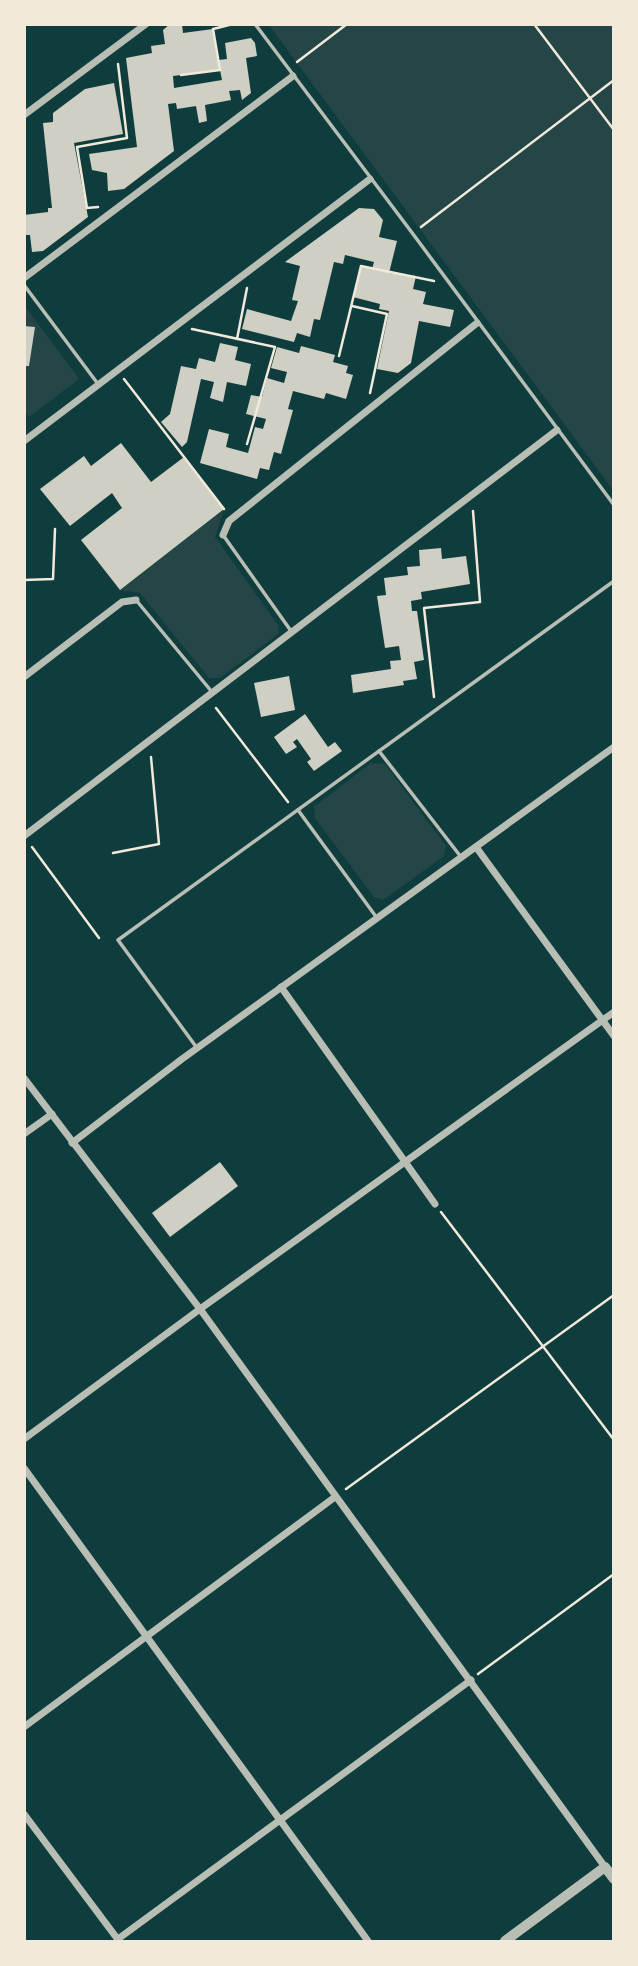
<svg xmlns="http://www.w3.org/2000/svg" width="638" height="1966" font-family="'Nunito Sans',sans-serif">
	<rect width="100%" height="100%" fill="#0f3d3e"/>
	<g fill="#244646">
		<path d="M269 25H613V490Z"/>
		<path d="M25 306 79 379 29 417 25 411Z"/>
		<path d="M224 509 215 537 279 626 278 634 220 678H209L140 593 120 590Z"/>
		<path d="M371 763 385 764 446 846 444 856 383 900 374 897 315 818 314 807Z"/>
	</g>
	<g fill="#cfcfc3" fill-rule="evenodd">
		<path d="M170 24H182L183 33 213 29 219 60 227 59 225 43 251 38 255 43 257 56 246 58 251 93 242 100 240 90 229 91 231 100 205 105 207 121 199 123 196 106 177 109 176 103 168 104 174 151 124 189 108 191 107 173 92 170 89 154 137 147 126 58 152 53 151 46 165 44 163 30ZM220 70 222 80 174 88 173 76Z"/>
		<path d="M114 83 123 134 74 143 88 217 43 251 32 252 30 235H24V215L48 212V208H52L43 123 53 122V113L85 89Z"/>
		<path d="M359 208 374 209 383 220 379 237 397 241 389 273 416 276 413 289 426 292 423 304 454 310 450 327 419 321 411 363 398 373 377 369 389 311 379 309 380 304 353 297 361 266 372 269 374 262 345 255 343 264 334 262 320 320 314 319 310 337 297 333 294 342 242 329 247 309 291 321 298 301 292 300 300 266 285 262Z"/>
		<path d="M24 326 35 327 29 366H24Z"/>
		<path d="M220 343 238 347 235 360 251 364 246 386 227 382 223 402 210 398 214 382 201 379 187 442 182 447 161 422 170 414 181 366 196 369 199 358 215 362Z"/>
		<path d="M301 346 335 355 333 362 348 366 346 373 353 375 346 399 326 393 324 399 293 391 288 409 293 410 281 454 274 452 269 470 260 468 257 479 200 463 209 429 229 434 226 447 248 453 255 427 263 429 266 419 246 414 251 395 262 397 267 378 284 383 287 372 271 368 277 347 299 353Z"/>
		<path d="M121 443 151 482 184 457 224 509 120 590 81 540 122 508 112 493 70 526 40 489 84 456 91 466Z"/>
		<path d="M441 548 442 559 466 556 470 584 421 592 422 599 411 601 412 611H417L424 660 414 662 417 679 403 681 404 685 353 693 351 675 391 669 390 661 401 660 399 646 385 648 377 596 386 595 384 578 408 575 407 567 420 566 419 550Z"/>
		<path d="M289 676 295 710 261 717 254 683Z"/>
		<path d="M305 714 328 747 335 742 342 751 314 771 307 762 311 759 297 739 293 742 297 747 286 754 274 737Z"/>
		<path d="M220 1162 238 1186 170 1237 152 1213Z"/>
	</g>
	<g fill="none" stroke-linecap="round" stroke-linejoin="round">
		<g stroke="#f1e9da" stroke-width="2.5">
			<path d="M534 24 614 130"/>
			<path d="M297 62 347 24"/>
			<path d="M181 75 220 70 213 29 233 24"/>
			<path d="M98 207 87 208 77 147 127 138 118 64"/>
			<path d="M421 227 614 80"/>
			<path d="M352 306 387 314 370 393"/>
			<path d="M192 329 275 347 247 444"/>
			<path d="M237 339 247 288"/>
			<path d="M339 356 361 266 434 281"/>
			<path d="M124 379 224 509"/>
			<path d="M24 580 53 579 55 529"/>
			<path d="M434 697 424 608 480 602 473 511"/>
			<path d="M216 708 288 802"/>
			<path d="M32 847 99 938"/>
			<path d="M113 853 159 844 151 757"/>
			<path d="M441 1212 614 1440"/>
			<path d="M346 1489 614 1295"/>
			<path d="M478 1674 614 1574"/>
		</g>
		<g stroke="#b8beb3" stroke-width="3.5">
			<path d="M255 24 413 234 614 505"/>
			<path d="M24 285 98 384"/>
			<path d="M223 535 291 631"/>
			<path d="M136 600 212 692"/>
			<path d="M379 751 461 857"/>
			<path d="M298 810 377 918"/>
			<path d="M197 1048 118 940 614 581"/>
		</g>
		<g stroke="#b8beb3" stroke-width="7">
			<path d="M24 115 146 24"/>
			<path d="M24 278 293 76"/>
			<path d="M24 441 370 179"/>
			<path d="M223 535 229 521 477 323"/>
			<path d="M24 677 122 602 136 600"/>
			<path d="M24 836 557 430"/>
			<path d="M476 847 614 1036"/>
			<path d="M281 987 435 1204"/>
			<path d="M24 1078 200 1309 605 1867"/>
			<path d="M24 1134 52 1114"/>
			<path d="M72 1143 182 1059 614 747"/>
			<path d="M24 1439 200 1309 614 1012"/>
			<path d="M24 1468 368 1941"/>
			<path d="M24 1727 335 1497"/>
			<path d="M24 1814 119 1941"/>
			<path d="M118 1939 471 1680"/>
		</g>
		<path stroke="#b8beb3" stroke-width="10" d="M505 1941 605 1867 614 1879"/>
	</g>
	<rect width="638" height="1966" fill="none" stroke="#f1e9da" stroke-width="52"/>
</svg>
